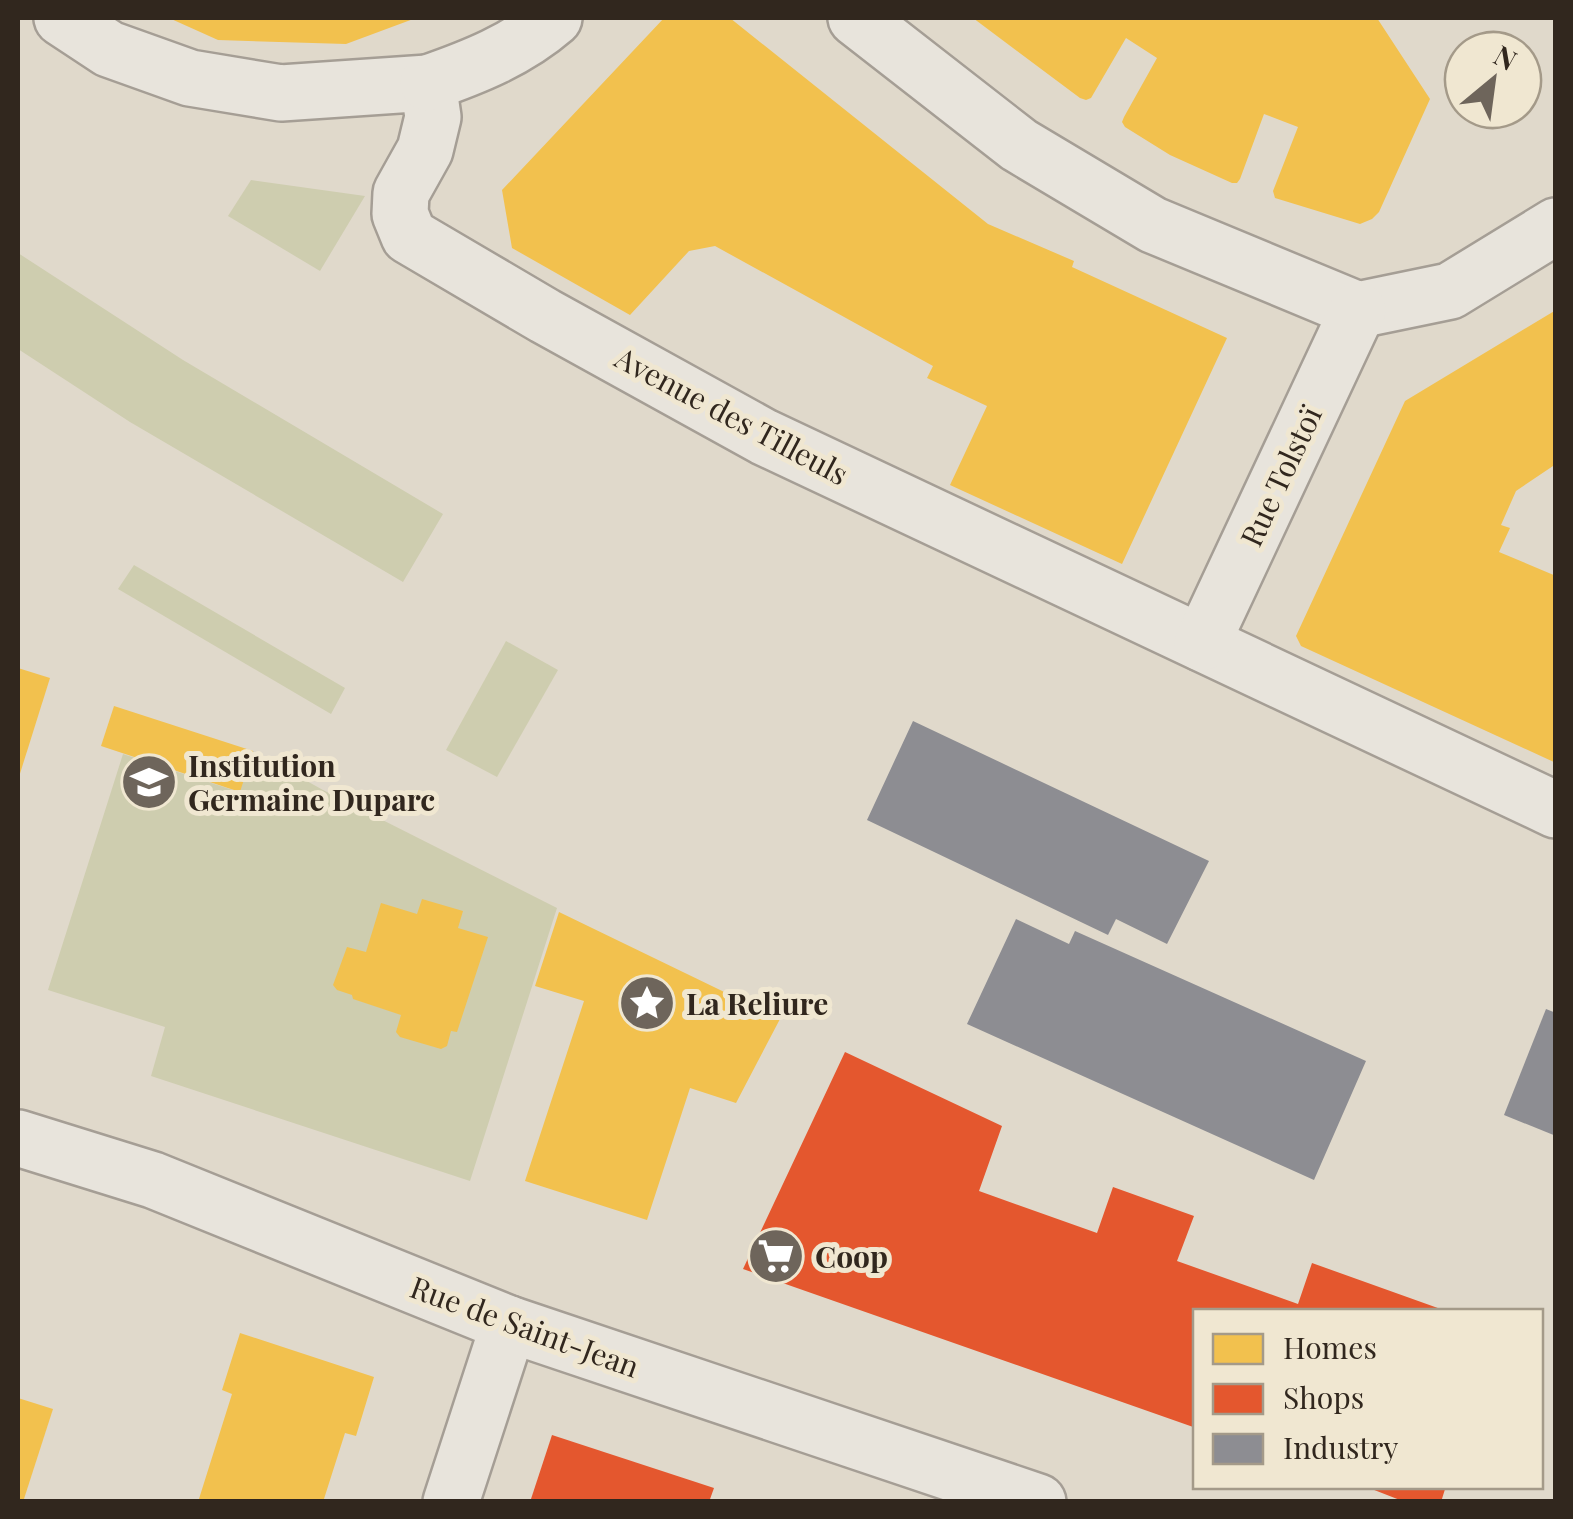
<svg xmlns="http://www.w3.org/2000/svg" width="1573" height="1519" font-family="'Playfair Display',serif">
	<rect width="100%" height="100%" fill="#e0d9cb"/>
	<g fill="#cecdaf">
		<path d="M251 180 365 196 320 271 228 216Z"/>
		<path d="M18 253 183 360 443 514 403 582 130 422 18 349Z"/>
		<path d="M134 565 345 688 331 714 118 589Z"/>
		<path d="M506 641 558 670 497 777 446 750Z"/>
		<path d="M253 751 323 790 557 908 470 1181 151 1076 165 1027 48 990 123 754 239 792Z"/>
	</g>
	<g fill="#f2c14e">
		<path d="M169 18H416L346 44 218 40Z"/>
		<path d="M664 18H730L988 224 1074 261 1072 267 1227 338 1122 564 950 485 987 406 927 378 933 366 715 246 689 251 630 315 512 248 502 190Z"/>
		<path d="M973 18H1377L1430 99 1379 212 1372 219 1360 224 1275 198 1273 191 1298 127 1264 114 1240 179 1237 183H1232L1170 155 1125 127 1122 122 1124 117 1157 58 1126 38 1091 98 1086 100 1080 98Z"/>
		<path d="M1556 310V464L1516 491 1501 525 1510 528 1499 552 1556 576V763L1301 646 1296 636 1405 401Z"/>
		<path d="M18 668 50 678 18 780Z"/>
		<path d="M114 706 253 751 240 792 101 746Z"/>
		<path d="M422 899 463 911 458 928 488 937 457 1032 451 1031 447 1046 441 1049 400 1037 396 1032 401 1015 353 999 352 995 337 990 333 985 347 947 366 952 381 903 417 914Z"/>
		<path d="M559 912 780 1019 736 1103 690 1088 647 1220 525 1181 584 1001 535 986Z"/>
		<path d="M240 1333 374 1377 356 1436 345 1433 323 1502H198L232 1394 222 1390Z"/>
		<path d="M18 1398 53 1409 23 1502H18Z"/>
	</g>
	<g fill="#e4572e">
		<path d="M845 1052 1002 1126 979 1191 1097 1233 1113 1187 1194 1216 1177 1261 1298 1304 1312 1263 1449 1312H1196V1428L743 1269Z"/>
		<path d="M552 1435 714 1488 709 1502H530Z"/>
		<path d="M1364 1486H1446L1441 1502H1405Z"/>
	</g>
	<g fill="#8d8d92">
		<path d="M913 721 1209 861 1167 944 1116 919 1108 935 867 820Z"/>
		<path d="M1016 919 1069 944 1075 931 1366 1061 1314 1180 967 1024Z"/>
		<path d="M1546 1009 1556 1013V1136L1504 1115Z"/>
	</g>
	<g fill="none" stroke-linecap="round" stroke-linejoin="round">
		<g stroke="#a59e95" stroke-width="60">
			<g id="minor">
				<path d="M62 18 109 49 190 78 281 93 428 83 433 117 425 150 401 193 400 214 409 236 545 316 764 437 1556 810"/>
				<path d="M856 18 1019 145 1153 225 1358 310 1450 291 1556 226"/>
				<path d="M428 83C474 67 517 50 554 18"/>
				<path d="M1202 643 1358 310"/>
				<path d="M18 1138 153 1180 509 1324 1038 1502"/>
				<path d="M451 1502 509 1324"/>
			</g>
		</g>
		<use href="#minor" stroke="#e8e4dc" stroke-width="55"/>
	</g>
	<defs>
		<g id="school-disc" transform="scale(2.875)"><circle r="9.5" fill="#6e655b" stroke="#f0e7d1"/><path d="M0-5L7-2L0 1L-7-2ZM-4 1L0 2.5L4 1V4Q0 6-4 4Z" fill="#fff"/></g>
		<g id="sight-disc" transform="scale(2.875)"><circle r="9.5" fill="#6e655b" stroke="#f0e7d1"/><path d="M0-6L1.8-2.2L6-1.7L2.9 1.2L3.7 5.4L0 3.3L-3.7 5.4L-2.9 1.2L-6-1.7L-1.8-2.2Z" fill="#fff"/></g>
		<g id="supermarket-disc" transform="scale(2.875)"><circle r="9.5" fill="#6e655b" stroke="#f0e7d1"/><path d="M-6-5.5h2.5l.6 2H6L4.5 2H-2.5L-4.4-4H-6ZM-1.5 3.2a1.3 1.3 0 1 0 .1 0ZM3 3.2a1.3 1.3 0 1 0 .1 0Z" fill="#fff"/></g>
	</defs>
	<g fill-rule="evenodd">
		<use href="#school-disc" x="149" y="782"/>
		<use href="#sight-disc" x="647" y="1003"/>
		<use href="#supermarket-disc" x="776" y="1256"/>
	</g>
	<g text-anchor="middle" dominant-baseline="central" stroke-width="10" stroke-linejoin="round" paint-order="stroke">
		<g font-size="30" fill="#31271e" stroke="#f0e7d1">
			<text transform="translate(732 415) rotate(28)">Avenue des Tilleuls</text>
			<text transform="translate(1280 476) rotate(-65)">Rue Tolstoï</text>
			<text transform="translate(525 1326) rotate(20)">Rue de Saint-Jean</text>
		</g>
		<g font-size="30" font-weight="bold" fill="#31271e" stroke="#f0e7d1" text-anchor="start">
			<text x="188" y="765">Institution<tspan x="188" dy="34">Germaine Duparc</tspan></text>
			<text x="686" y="1003">La Reliure</text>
			<text x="815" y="1256">Coop</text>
		</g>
	</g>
	<rect width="1573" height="1519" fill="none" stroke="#31271e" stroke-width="40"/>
	<rect x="1193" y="1309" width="350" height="180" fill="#f0e7d1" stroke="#a49a89" stroke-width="2.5"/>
	<rect x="1213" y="1334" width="50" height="30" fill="#f2c14e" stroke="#a49a89" stroke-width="2.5"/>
	<text x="1283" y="1359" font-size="30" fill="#31271e">Homes</text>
	<rect x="1213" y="1384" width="50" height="30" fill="#e4572e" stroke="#a49a89" stroke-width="2.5"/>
	<text x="1283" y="1409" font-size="30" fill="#31271e">Shops</text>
	<rect x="1213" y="1434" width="50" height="30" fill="#8d8d92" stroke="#a49a89" stroke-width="2.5"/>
	<text x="1283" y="1459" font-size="30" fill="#31271e">Industry</text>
	<g transform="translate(1493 80) rotate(29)"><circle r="48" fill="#f0e7d1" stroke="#a49a89" stroke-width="2.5"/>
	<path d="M0-8L18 38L0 25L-18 38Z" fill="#6e655b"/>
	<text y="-15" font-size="28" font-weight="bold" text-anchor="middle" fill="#31271e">N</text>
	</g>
</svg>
